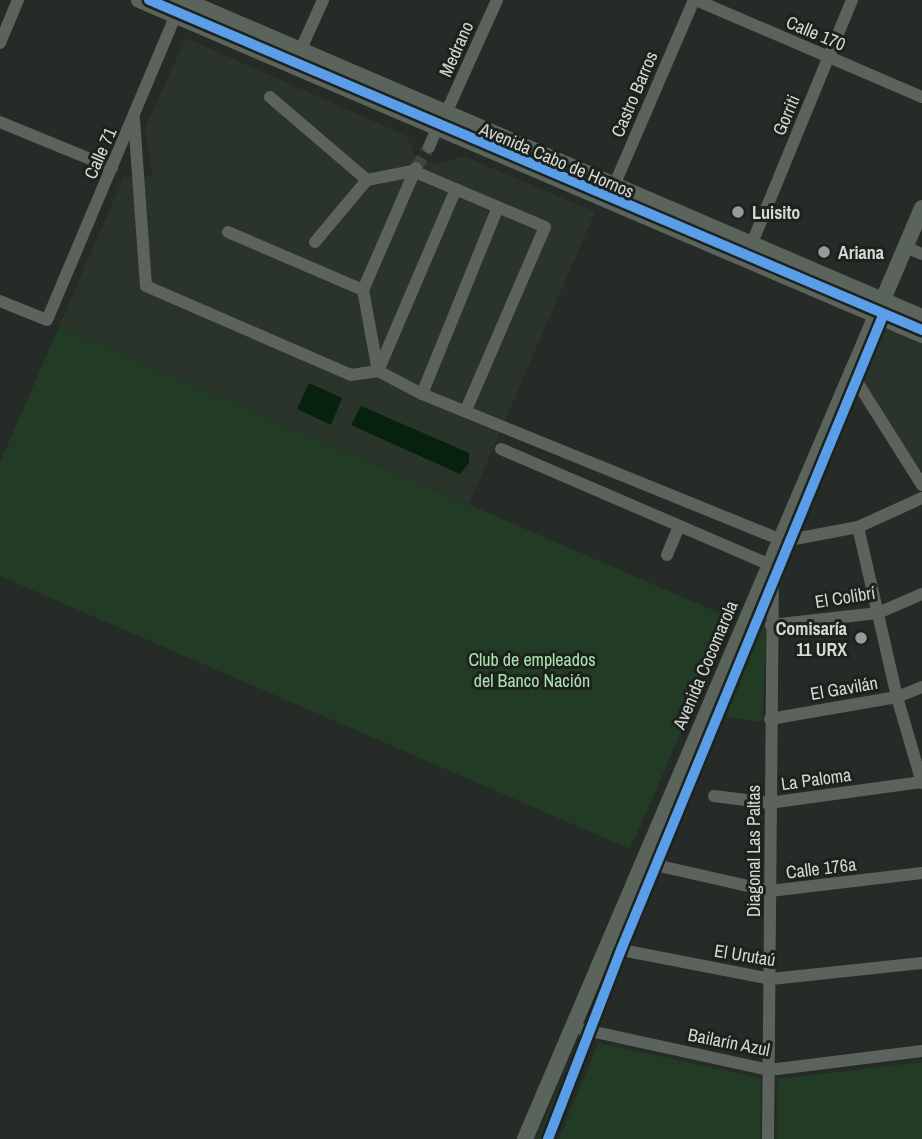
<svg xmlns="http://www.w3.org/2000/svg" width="922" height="1139" font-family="'Archivo Narrow',sans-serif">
	<rect width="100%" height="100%" fill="#272b28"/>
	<g fill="#2a342b">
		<path d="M186 38 407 136 414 155 424 160 437 165 463 156 595 212 469 504 59 327 124 177 153 176 145 128Z"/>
		<path d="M882 325 922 340V485L855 378Z"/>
	</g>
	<g fill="#213b25">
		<path d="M59 327 731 618 630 849 0 576V462Z"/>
		<path d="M763 621 767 622 762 722 725 717Z"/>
		<path d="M598 1043 761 1078 760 1139H559Z"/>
		<path d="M573 1053 579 1055 545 1139H537Z"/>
		<path d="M922 1062V1139H777L778 1079Z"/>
	</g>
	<g fill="#06220c">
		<path d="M309 383 342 398 331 425 297 409Z"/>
		<path d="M361 406 469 453V463L460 474 351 425Z"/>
	</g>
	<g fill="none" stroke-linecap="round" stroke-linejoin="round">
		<path stroke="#414542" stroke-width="12" stroke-dasharray="12 6" stroke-linecap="butt" d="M416 168 429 147"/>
		<g stroke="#5b635c" stroke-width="12">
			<path d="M696 0 922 97"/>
			<path d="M0 43 18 0"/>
			<path d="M301 49 323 0"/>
			<path d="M270 97 367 180"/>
			<path d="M447 111 497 0"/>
			<path d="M134 119 146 286 351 375 378 371 422 394 779 539 789 540 858 527 922 498"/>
			<path d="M0 122 112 168"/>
			<path d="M429 147 437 128"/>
			<path d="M607 202 694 0"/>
			<path d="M228 232 363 290"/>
			<path d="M315 242 367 180 413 171 545 227 466 410"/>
			<path d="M752 243 852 0"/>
			<path d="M905 247 922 254"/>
			<path d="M0 301 47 320 180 5 175 0"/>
			<path d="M378 371 363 290 416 168"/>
			<path d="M378 371 456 189"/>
			<path d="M850 371 922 485"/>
			<path d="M422 394 498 207"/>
			<path d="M501 449 768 564 773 570 768 1139"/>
			<path d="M858 527 897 697 922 783"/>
			<path d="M667 555 679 526"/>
			<path d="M771 625 878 613 922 594"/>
			<path d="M770 719 897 697 922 687"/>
			<path d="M714 796 769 803 922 782"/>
			<path d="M642 862 770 891 922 873"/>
			<path d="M606 947 771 979 922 963"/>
			<path d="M572 1027 769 1070 922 1051"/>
			<path d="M548 1139 590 1031"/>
		</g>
		<g stroke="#5a645b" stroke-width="16">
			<path d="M139 0 922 335"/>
			<path d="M184 0 922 317"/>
			<path d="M525 1139 922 208"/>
		</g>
		<g stroke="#1d221d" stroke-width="15">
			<g id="cycleway">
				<path d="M149 0 922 330"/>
				<path d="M548 1139 621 950 882 318"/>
			</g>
		</g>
		<use href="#cycleway" stroke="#5a9eea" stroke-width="10"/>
	</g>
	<g fill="#989b98" stroke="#1d221d" stroke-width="2.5">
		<circle cx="738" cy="212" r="7"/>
		<circle cx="824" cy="252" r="7"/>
		<circle cx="861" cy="638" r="7"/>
	</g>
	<g text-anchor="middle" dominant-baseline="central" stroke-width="6" stroke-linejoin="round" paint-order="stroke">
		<g font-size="18" fill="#d5d8d5" stroke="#1d221d">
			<text transform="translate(816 33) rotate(23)">Calle 170</text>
			<text transform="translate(456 49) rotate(-66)">Medrano</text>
			<text transform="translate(634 94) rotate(-67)">Castro Barros</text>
			<text transform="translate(786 115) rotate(-67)">Gorriti</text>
			<text transform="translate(100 153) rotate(-66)">Calle 71</text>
			<text transform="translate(557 160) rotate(23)">Avenida Cabo de Hornos</text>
			<text transform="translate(845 597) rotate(-9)">El Colibrí</text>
			<text transform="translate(705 665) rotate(-67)">Avenida Cocomarola</text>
			<text transform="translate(844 688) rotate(-10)">El Gavilán</text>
			<text transform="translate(816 779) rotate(-8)">La Paloma</text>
			<text transform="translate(753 851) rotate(-90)">Diagonal Las Paltas</text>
			<text transform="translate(821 868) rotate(-7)">Calle 176a</text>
			<text transform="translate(745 955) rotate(9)">El Urutaú</text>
			<text transform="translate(729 1042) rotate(11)">Bailarín Azul</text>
		</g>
		<g font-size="18" font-weight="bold" fill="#d5d8d5" stroke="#1d221d" text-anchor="start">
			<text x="752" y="212">Luisito</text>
			<text x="838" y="252">Ariana</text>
			<text x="847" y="628" text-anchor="end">Comisaría<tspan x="847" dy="21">11 URX</tspan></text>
		</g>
		<g font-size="18" fill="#ace3b2" stroke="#1d221d">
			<text x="532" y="659">Club de empleados<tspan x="532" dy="21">del Banco Nación</tspan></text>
		</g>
	</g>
</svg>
